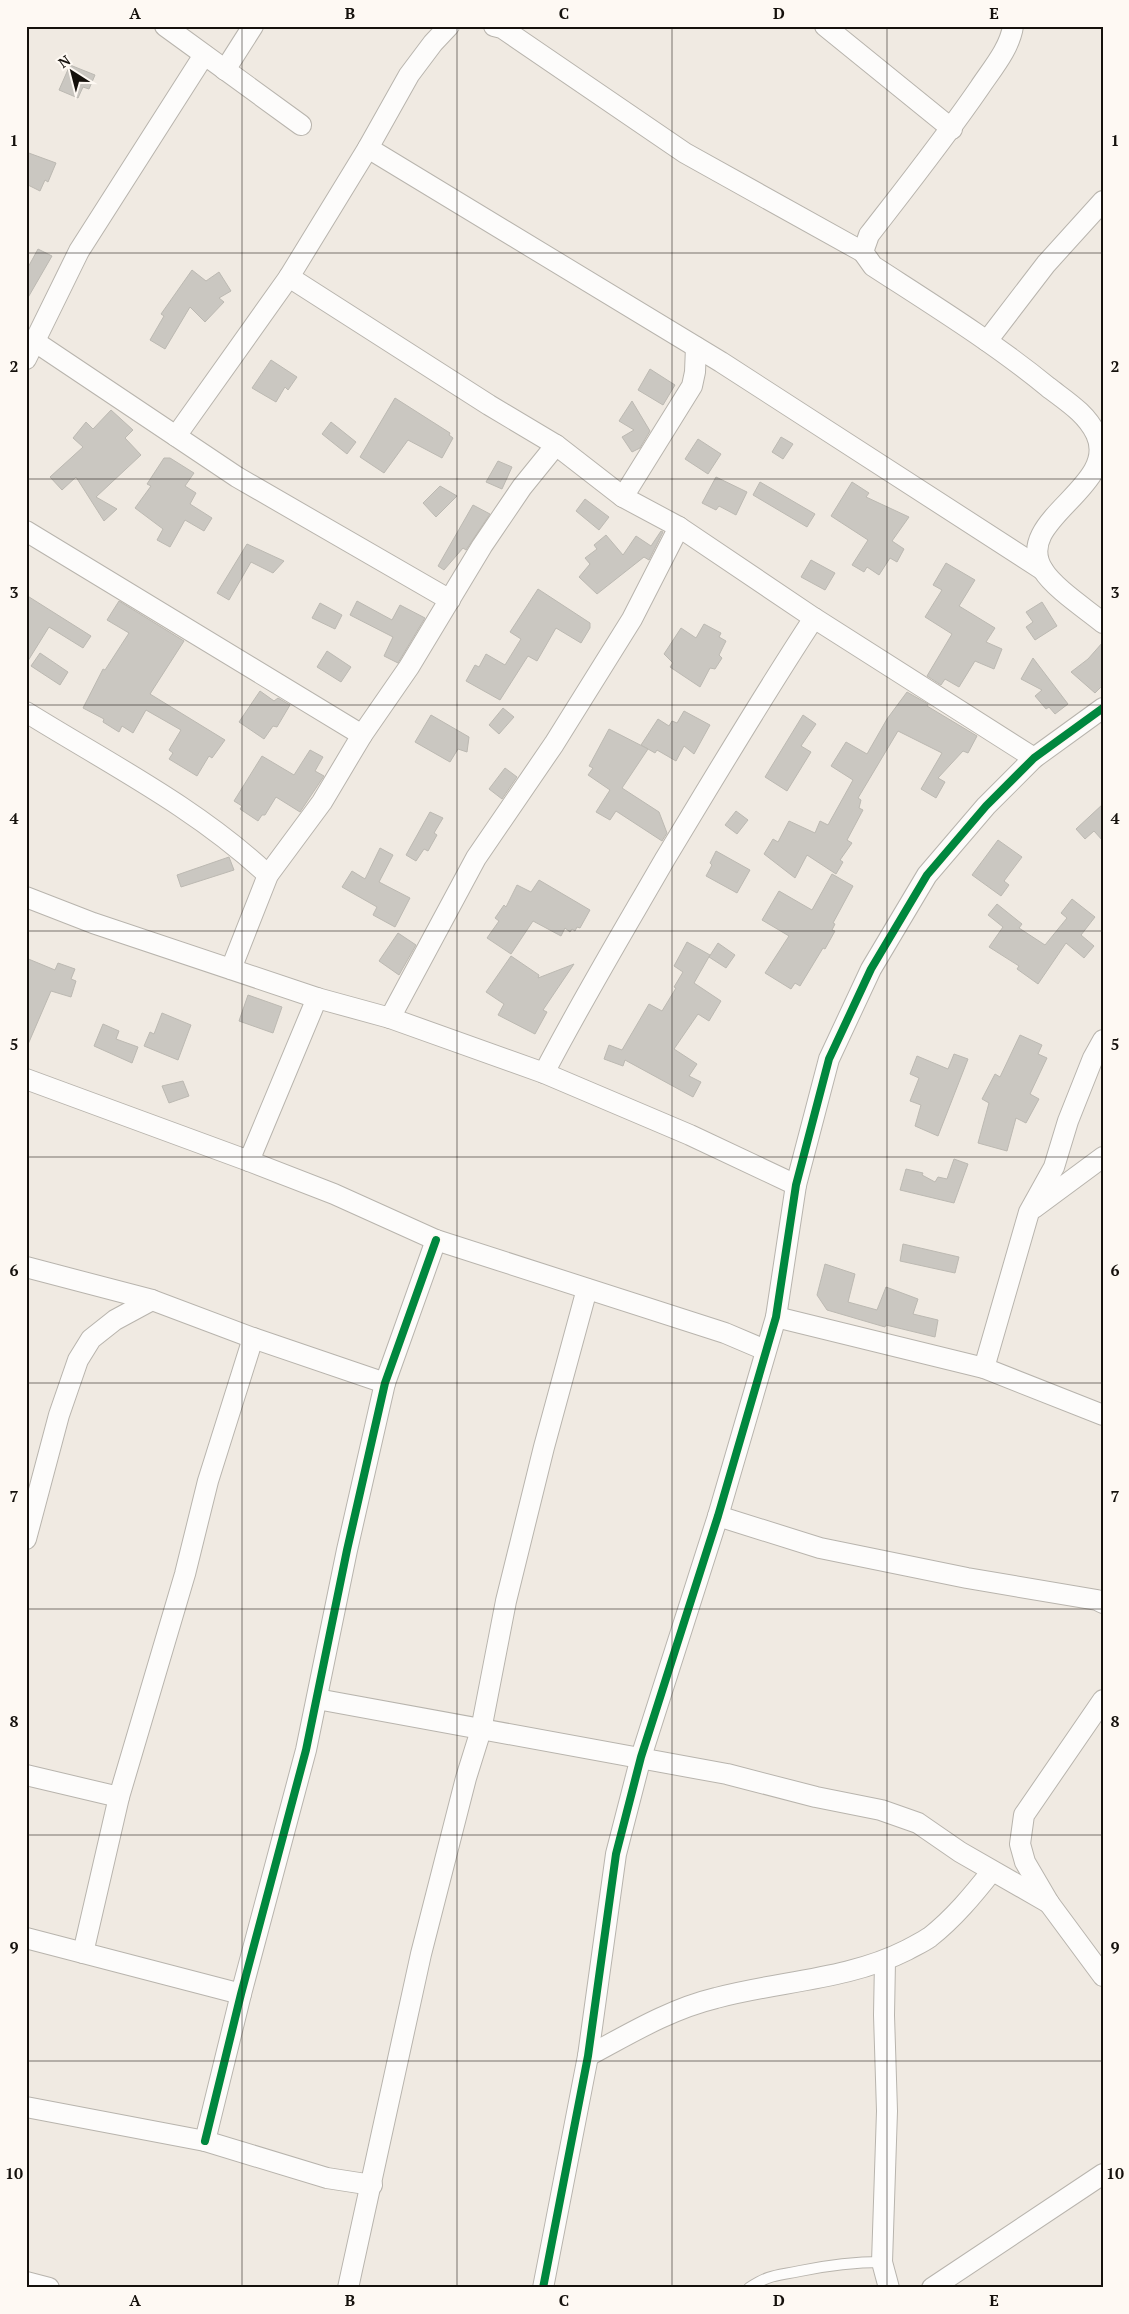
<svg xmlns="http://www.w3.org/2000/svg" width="1129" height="2314" font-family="'PT Serif',serif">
	<rect width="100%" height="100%" fill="#f0eae2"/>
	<g fill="#cac7c1" stroke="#bcb9b2">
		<path d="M70 65 95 75 89 89 83 87 78 98 59 90Z"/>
		<path d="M26 152 56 163 48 182 45 180 40 191 26 184Z"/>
		<path d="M38 249 52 256 26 301V271Z"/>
		<path d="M192 270 206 281 219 272 231 291 219 298 224 302 205 322 190 307 165 349 150 340 164 316 161 314Z"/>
		<path d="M271 360 297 377 288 390 285 387 276 402 252 388Z"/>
		<path d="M650 369 675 385 663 405 638 390Z"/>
		<path d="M395 398 450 433 449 435 453 438 442 458 408 440 384 473 360 457Z"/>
		<path d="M632 401 650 431 640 448 632 452 622 437 634 430 619 421Z"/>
		<path d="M111 410 133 430 125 438 141 455 96 497 117 509 104 521 76 477 62 490 50 477 83 447 73 438 86 422 93 429Z"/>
		<path d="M331 422 356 442 347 454 322 434Z"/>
		<path d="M781 437 793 444 783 459 772 452Z"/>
		<path d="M698 439 721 454 708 474 685 459Z"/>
		<path d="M164 458H170L194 473 185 486 196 493 190 504 212 518 204 531 185 520 170 547 157 540 163 529 135 508 151 486 147 484Z"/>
		<path d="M498 461 512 467 502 489 486 482Z"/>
		<path d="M716 477 747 492 736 515 719 506 716 510 702 503Z"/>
		<path d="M760 482 815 514 807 527 753 495Z"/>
		<path d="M852 482 869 493 866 497 909 517 892 541 904 549 897 562 890 558 879 575 867 567 864 572 852 565 868 540 831 516Z"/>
		<path d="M440 486 457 496 436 517 423 503Z"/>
		<path d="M585 499 609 517 599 530 576 511Z"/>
		<path d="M473 505 490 514 466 550 463 548 444 570 438 566Z"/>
		<path d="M661 531 663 532 649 560 644 557 597 594 579 577 590 564 585 558 597 549 594 545 606 535 623 555 636 536 651 546Z"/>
		<path d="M247 544 284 561 273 573 251 562 229 600 217 593Z"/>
		<path d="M811 560 835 573 825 590 801 577Z"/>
		<path d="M946 563 975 580 959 606 995 628 986 642 1002 649 994 669 975 661 959 687 945 679 941 685 927 676 952 634 925 617 942 590 933 585Z"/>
		<path d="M538 589 590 623V628L581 643 556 628 537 661 528 656 500 700 466 681 475 665 479 667 486 654 505 665 521 639 510 632Z"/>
		<path d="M26 595 91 636 83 648 49 627 26 664Z"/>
		<path d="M119 601 184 641 150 694 225 740 212 758 209 756 197 776 169 759 173 753 169 750 181 730 146 710 133 733 122 726 119 732 103 722 104 719 83 708 103 669 105 670 129 633 107 620Z"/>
		<path d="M357 601 392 620 400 605 425 618 398 663 384 656 393 637 350 615Z"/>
		<path d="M1042 602 1057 626 1035 640 1026 627 1033 622 1026 612Z"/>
		<path d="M320 603 342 615 335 629 312 618Z"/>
		<path d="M704 624 721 633 719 637 726 641 719 655 722 658 715 669 710 668 700 687 670 667 673 663 664 654 681 628 696 638Z"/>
		<path d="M1103 642V685L1095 693 1071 672 1088 659Z"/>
		<path d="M327 651 351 667 341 682 317 667Z"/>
		<path d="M40 653 68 672 60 685 31 666Z"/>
		<path d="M1033 658 1068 704 1055 714 1049 707 1046 709 1035 696 1042 690 1021 679Z"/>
		<path d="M260 691 274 701 278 698 290 705 277 727 273 726 264 739 239 722Z"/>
		<path d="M907 692 928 704 927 706 977 736 968 753 963 751 938 778 945 782 936 798 921 789 942 753 898 731 858 798 861 800 859 808 863 810 847 840 852 843 840 860 843 862 836 874 807 855 795 878 764 854 773 839 778 842 789 821 815 833 820 821 828 825 853 780 831 766 846 742 867 754 887 719Z"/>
		<path d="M503 708 514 717 499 734 489 725Z"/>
		<path d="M684 711 710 725 694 754 684 746 676 761 657 750 655 753 641 745 658 719 669 726 672 721 677 723Z"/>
		<path d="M431 715 469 737 467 752 458 749 450 762 415 742Z"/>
		<path d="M803 715 816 724 801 746 811 752 787 791 765 777Z"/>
		<path d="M609 729 648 749 622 788 659 812 667 833 662 841 616 811 610 820 596 812 610 790 588 775 593 768 589 766Z"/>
		<path d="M310 750 323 757 315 771 324 776 300 812 276 797 265 815H262L258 821 240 809 242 806 234 801 262 756 294 775Z"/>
		<path d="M505 768 517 777 502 799 489 789Z"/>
		<path d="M1103 804V841L1094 831 1085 839 1076 829Z"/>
		<path d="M736 811 748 820 737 834 725 825Z"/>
		<path d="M430 812 443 818 434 833 437 835 428 851 424 849 416 861 406 855Z"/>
		<path d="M998 840 1022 857 1004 881 1009 885 1001 896 972 875Z"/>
		<path d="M380 848 393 855 379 882 410 898 395 927 373 915 377 907 342 887 352 871 365 879Z"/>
		<path d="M716 851 750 870 737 893 706 876 712 865 710 863Z"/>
		<path d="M229 857 234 870 181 887 177 875Z"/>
		<path d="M832 874 853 886 833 923 835 924 832 930 835 931 825 949 823 948 800 986 795 983 791 989 765 973 789 936 762 920 779 891 812 910Z"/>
		<path d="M539 880 590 910 580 928 577 927 575 931 572 929 570 932 565 928 561 936 533 921 511 954 487 938 499 921 495 918 504 905 506 907 517 885 531 892Z"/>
		<path d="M1072 899 1095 917 1081 935 1094 946 1084 958 1066 943 1038 984 1017 969 1019 966 989 947 1003 927 988 915 997 904 1022 924 1019 928 1045 945 1067 918 1061 913Z"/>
		<path d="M398 933 416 945 399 975 379 961Z"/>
		<path d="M687 942 710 955 694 983 721 1001 709 1021 698 1014 674 1049 697 1064 689 1076 701 1082 693 1097 625 1060 623 1066 604 1059 609 1045 622 1050 649 1004 662 1011 676 988 674 987 683 972 674 966Z"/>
		<path d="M718 943 735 955 726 968 709 957Z"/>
		<path d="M511 956 539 975 538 978 574 964 543 1010 547 1012 535 1034 498 1015 504 1004 486 992Z"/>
		<path d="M26 958 55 970 58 963 75 969 71 979 76 981 71 997 51 991 26 1049Z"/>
		<path d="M248 995 282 1007 273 1033 239 1021Z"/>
		<path d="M162 1013 191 1025 178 1060 144 1046 150 1032 154 1034Z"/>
		<path d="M103 1024 119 1031 116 1039 138 1047 132 1063 94 1046Z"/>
		<path d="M1020 1035 1042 1045 1038 1054 1047 1058 1030 1094 1039 1099 1026 1123 1016 1118 1007 1151 978 1143 989 1103 982 1099 995 1074 1000 1077Z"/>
		<path d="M954 1054 968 1059 938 1136 915 1126 921 1105 910 1101 919 1078 910 1074 917 1056 948 1069Z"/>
		<path d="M183 1081 189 1096 169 1103 162 1086Z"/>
		<path d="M954 1159 968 1164 954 1203 900 1190 906 1169 923 1173 922 1175 935 1182 938 1177 947 1179Z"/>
		<path d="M903 1244 959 1257 955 1273 900 1261Z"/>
		<path d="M825 1264 855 1274 848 1302 877 1310 886 1287 918 1299 913 1314 938 1320 935 1337 886 1325 885 1327 827 1310 817 1295Z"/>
	</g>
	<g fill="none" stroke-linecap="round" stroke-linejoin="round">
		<g stroke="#b8b4ad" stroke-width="12">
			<path id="service" d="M749 2288C770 2274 777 2276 800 2271 829 2265 852 2262 882 2262"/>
		</g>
		<g stroke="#b8b4ad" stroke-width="22">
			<g id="minor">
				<path d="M165 26 301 125"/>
				<path d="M494 26 502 28 685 153 863 252"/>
				<path d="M825 26 952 129"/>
				<path d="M1013 26C1010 48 992 69 980 87 945 138 907 186 869 235L863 252 873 266C933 305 993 342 1048 387 1066 401 1086 413 1096 434 1121 487 1011 520 1043 570 1054 588 1086 609 1103 623"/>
				<path d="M225 70 253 26"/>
				<path d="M368 148 721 362 1043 570"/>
				<path d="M289 277 489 405 556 445 623 497 679 527 814 618 1034 758"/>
				<path d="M34 341 237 477 450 600"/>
				<path d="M987 341 1046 264 1103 201"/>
				<path d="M26 359 79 251 204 55"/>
				<path d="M176 436 289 277 368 148 409 75 433 43 449 26"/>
				<path d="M623 497 692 386 695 372 696 347"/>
				<path d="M26 531 362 735"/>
				<path d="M26 712C108 763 197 808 268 875"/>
				<path d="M26 897 93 923 317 998 390 1018 544 1073 690 1135 796 1185"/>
				<path d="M231 969 268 875 322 802 362 735 409 667 482 546 522 487 556 445"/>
				<path d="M390 1018 476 858 554 744 632 619 679 527"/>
				<path d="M544 1073C582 1000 624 930 665 859 714 778 762 697 814 618"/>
				<path d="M26 1079 249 1161 334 1194 436 1240 725 1333 765 1350"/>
				<path d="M249 1161 317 998"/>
				<path d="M1034 1208 1103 1157"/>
				<path d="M26 1267 152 1300 253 1338 385 1383"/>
				<path d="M776 1317 984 1368 1103 1415"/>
				<path d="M984 1368 1029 1212 1054 1167 1068 1121 1093 1058 1103 1040"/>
				<path d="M718 1516 820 1548 967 1578 1097 1600 1103 1603"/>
				<path d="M26 1539 59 1415 78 1360 91 1339 115 1320 152 1300"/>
				<path d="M317 1699 727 1774 816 1797 881 1810 918 1823 960 1852 1049 1903"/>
				<path d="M1103 1700 1024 1815 1020 1844 1025 1862 1049 1903 1103 1976"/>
				<path d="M26 1775 119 1797"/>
				<path d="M26 1938 241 1994"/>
				<path d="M83 1953 119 1797 185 1574 208 1481 253 1338"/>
				<path d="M885 1961 884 2015 887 2111 882 2262 889 2288"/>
				<path d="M588 2056C629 2034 670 2009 716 1998 779 1981 848 1980 907 1950 914 1946 923 1942 930 1937 954 1918 973 1895 992 1871"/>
				<path d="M26 2107 205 2141 327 2178 372 2185"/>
				<path d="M205 2141 241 1994 306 1750 347 1550 385 1383 436 1240"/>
				<path d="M26 2282 49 2288"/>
				<path d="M348 2288 421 1954 466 1778 481 1730 506 1601 544 1447 587 1289"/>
				<path d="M543 2288 588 2056 616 1854 641 1757 718 1516 776 1317 796 1185 829 1059 871 969 927 875 986 806 1034 758 1103 708"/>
				<path d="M932 2288 1103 2174"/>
			</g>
		</g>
		<use href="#service" stroke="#fdfcfb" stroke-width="10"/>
		<use href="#minor" stroke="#fdfcfb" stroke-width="20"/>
		<g stroke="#fef9f3" stroke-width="11">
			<g id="cycleway">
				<path d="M205 2141 241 1994 306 1750 347 1550 385 1383 436 1240"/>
				<path d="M543 2288 588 2056 616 1854 641 1757 718 1516 776 1317 796 1185 829 1059 871 969 927 875 986 806 1034 758 1103 708"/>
			</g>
		</g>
		<use href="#cycleway" stroke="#00873e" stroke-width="8"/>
	</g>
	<path fill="none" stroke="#15110c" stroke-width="1" stroke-opacity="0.55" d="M242 26V2288M457 26V2288M672 26V2288M887 26V2288M26 253H1103M26 479H1103M26 705H1103M26 931H1103M26 1157H1103M26 1383H1103M26 1609H1103M26 1835H1103M26 2061H1103"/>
	<rect width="1129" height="2314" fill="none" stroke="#fef9f3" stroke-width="55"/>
	<g transform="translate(72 72) rotate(324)" stroke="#fef9f3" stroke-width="4" paint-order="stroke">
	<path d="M0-4L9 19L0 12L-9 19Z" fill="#15110c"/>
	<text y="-8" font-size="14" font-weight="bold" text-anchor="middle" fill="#15110c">N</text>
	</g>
	<rect x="28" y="28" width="1074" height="2258" fill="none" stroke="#15110c" stroke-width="2"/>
	<g font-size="16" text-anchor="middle" font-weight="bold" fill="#15110c">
		<text x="135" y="19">A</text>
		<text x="350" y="19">B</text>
		<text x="564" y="19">C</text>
		<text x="779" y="19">D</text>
		<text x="994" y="19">E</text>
		<text x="14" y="146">1</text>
		<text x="1115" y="146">1</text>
		<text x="14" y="372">2</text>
		<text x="1115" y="372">2</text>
		<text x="14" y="598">3</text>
		<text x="1115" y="598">3</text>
		<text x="14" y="824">4</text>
		<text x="1115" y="824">4</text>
		<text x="14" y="1050">5</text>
		<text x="1115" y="1050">5</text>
		<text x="14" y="1276">6</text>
		<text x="1115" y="1276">6</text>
		<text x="14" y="1502">7</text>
		<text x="1115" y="1502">7</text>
		<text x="14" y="1727">8</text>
		<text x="1115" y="1727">8</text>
		<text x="14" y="1953">9</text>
		<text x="1115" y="1953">9</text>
		<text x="14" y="2179">10</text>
		<text x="1115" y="2179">10</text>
		<text x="135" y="2306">A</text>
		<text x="350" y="2306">B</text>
		<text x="564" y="2306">C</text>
		<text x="779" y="2306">D</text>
		<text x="994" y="2306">E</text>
	</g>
</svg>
